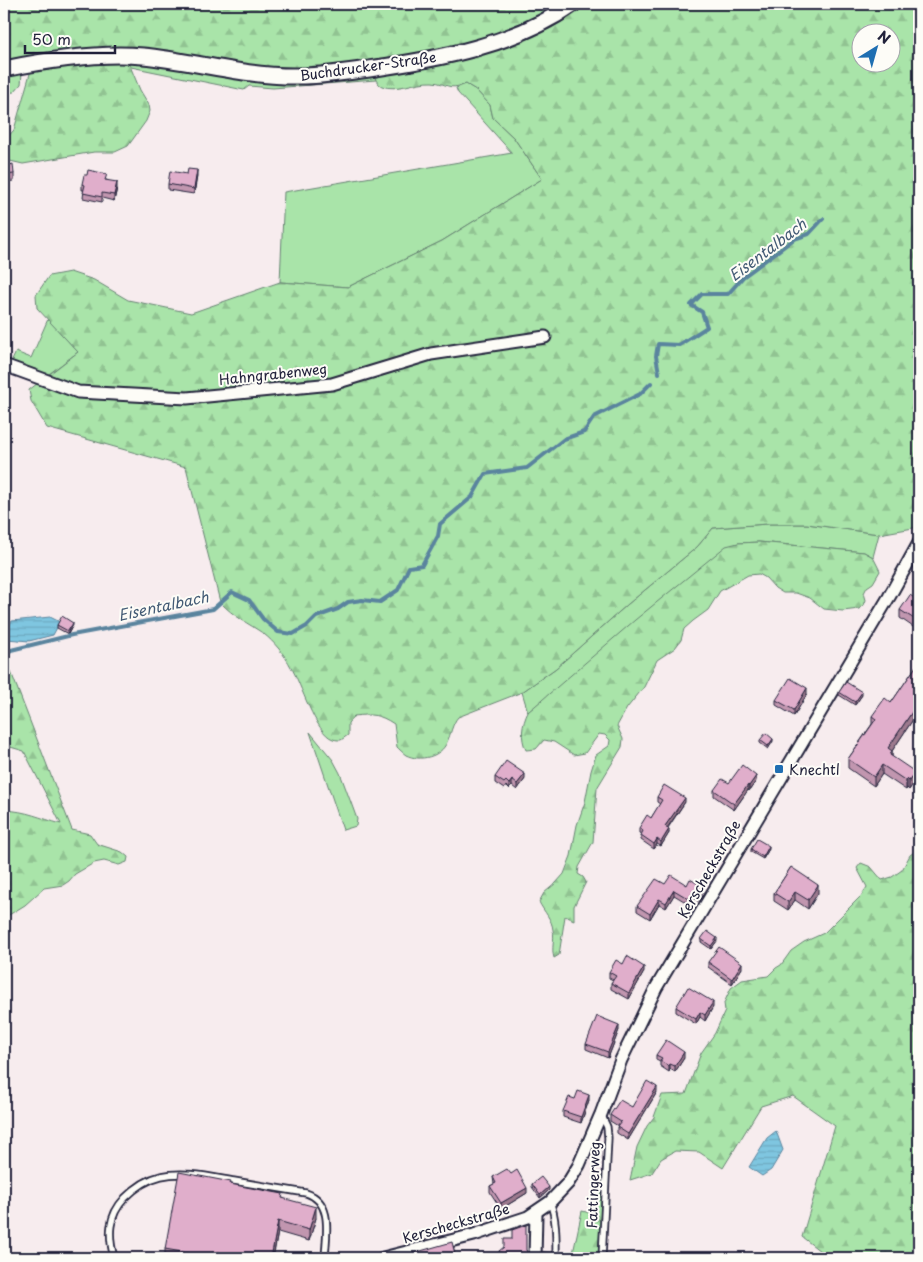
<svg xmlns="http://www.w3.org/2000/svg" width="923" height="1262" font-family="'Playpen Sans',sans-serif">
	<defs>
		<pattern id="forest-firs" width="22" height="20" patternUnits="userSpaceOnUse" patternTransform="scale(1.25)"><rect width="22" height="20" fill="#a9e4a9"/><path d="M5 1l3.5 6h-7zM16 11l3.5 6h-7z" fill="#91c392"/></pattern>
		<pattern id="water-rules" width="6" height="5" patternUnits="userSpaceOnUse" patternTransform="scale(1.25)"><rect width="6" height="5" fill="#7fc6e0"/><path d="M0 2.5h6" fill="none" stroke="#6daac1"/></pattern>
	</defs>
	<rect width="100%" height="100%" fill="#f7ecee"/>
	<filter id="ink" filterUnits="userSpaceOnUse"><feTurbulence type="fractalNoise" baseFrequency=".02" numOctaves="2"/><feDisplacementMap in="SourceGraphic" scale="10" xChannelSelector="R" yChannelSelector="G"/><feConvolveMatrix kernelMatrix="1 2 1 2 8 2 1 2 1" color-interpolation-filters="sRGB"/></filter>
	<g filter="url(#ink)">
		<g fill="#a9e4a9" stroke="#668372">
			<path d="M128 61 374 74 376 80 273 88 249 86 244 90 131 67Z"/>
			<path d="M466 84 476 90 490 105 493 118 514 138 542 179 442 241 348 287 280 282 284 192 512 153 458 93 456 88Z"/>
			<path d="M48 319 78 352 45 377 10 365 16 352 31 358Z"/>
			<path d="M767 524H807L879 534 873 557 864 552 759 542 738 543 528 712 522 692 556 668 628 604 697 547 713 528Z"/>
			<path d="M310 732 333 760 340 773 357 819 356 826 343 830Z"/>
		</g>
		<g fill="url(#forest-firs)" stroke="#668372" fill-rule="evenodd">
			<path d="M4 4H566L530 24 431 54 294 72 175 55 4 64Z"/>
			<path d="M583 4H919V527L879 534 807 524H767L713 528 697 547 628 604 556 668 522 692 458 717C452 724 451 734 447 742 441 757 420 762 406 755 403 753 399 749 397 747L394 724C379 714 372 714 354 716L348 723V735L341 740C338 740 336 740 333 739 315 733 301 683 291 667 285 655 274 642 264 634 248 623 234 617 220 602L186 467 47 428 31 401 29 390 78 352 37 308 36 295 49 276 70 272 94 280 128 300 191 313 280 282 348 287 442 241 542 179 514 138 493 118 490 105 476 90 466 84C447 91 448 83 432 82 416 81 396 92 382 86 377 84 375 78 374 74L576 9ZM860 32H890V62H860Z"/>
			<path d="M128 61 140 90 149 105 150 111 146 121 128 146 115 152H94L23 164 10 161 4 163V141L14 130 31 70 80 63Z"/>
			<path d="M20 71 22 73 21 84 14 92 4 93V74Z"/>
			<path d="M759 542 864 552 873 557 880 571 873 583 867 587 864 593 866 600 864 605 859 609 843 611 824 609 810 598 796 593H783L775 588 766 578 759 574 748 575 736 582 720 591 708 610 693 621 684 629 681 640 675 648 657 660 644 687 627 708 617 726 623 739 622 747 597 788 593 842 579 867 578 874 583 877 586 882 574 906V920L565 916 559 955 554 958C551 948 555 940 553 930 552 919 544 912 539 902L544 893 556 883 564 874 571 856 577 825 585 802 591 771 596 755 609 746 610 740 605 735 599 734 585 753 574 755 554 742 544 740 536 749 526 750C520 737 522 725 528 712L635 620 726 546 738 543Z"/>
			<path d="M4 670 11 672 72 830 90 834 97 844 122 852 128 857 127 862 119 865 104 861 94 863 75 874 69 881 63 885 44 888 25 905 4 918V810C27 811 40 818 61 824L24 751 7 746 4 748Z"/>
			<path d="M919 842V1258H829L802 1237 835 1126 793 1096 761 1106 723 1168 699 1152 675 1151 661 1159 652 1173 630 1180 637 1147 647 1126 654 1117 662 1095 686 1094 701 1053 715 1033 725 1011 724 1003 731 988 742 980 768 976 776 968 781 965 791 951 804 942 824 933 861 896 867 887 857 868 861 863 871 867 882 880 892 877 902 870 910 855 917 850Z"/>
			<path d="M596 1175 603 1177 598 1258H572L582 1211 590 1213Z"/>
		</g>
		<g fill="url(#water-rules)" stroke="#5a849e">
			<path d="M50 617 60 622 53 635 29 641 7 639 5 631 12 621Z"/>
			<path d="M776 1131 783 1150 771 1170 762 1176 749 1167 767 1138Z"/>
		</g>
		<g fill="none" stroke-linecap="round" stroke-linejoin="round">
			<g stroke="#5a849e" stroke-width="4">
				<path d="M659 373 656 356 658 344 679 345 707 327 702 312 691 305 702 294H728L743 277 794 239 809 234 823 219"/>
				<path d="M4 655 11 650 72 635 213 609 232 592 249 600 263 619 278 632 293 634 307 626 316 617 338 609 348 602 362 600 380 602 398 590 409 567 422 565 438 536 440 524 472 497 485 474 527 468 564 439 584 432 594 417 640 394 651 383"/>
			</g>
			<g stroke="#22223b" stroke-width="9">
				<g id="service">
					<path d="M601 1114 607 1127 608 1138 602 1258"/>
					<path d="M550 1202C557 1220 556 1239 556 1258"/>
					<path d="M114 1258C108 1235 108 1216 125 1198 135 1188 148 1179 161 1176 185 1171 210 1177 234 1181 258 1185 282 1189 306 1193 334 1202 326 1235 325 1258"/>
				</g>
			</g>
			<g stroke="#22223b" stroke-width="15">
				<g id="minor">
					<path d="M4 365 78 392 187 398 332 384 431 354 545 337"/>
					<path d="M383 1258 474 1235 528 1217 550 1202 568 1183 579 1165 601 1114 621 1060 656 988 889 597 919 543"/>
					<path d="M535 1258 536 1213"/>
				</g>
			</g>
			<g stroke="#22223b" stroke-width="19">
				<path id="tertiary" d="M4 69C48 60 98 52 143 56 193 61 243 76 294 76 319 77 344 72 369 69 439 59 515 45 573 4"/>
			</g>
			<use href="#service" stroke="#fdfcf7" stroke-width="5.5"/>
			<use href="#minor" stroke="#fdfcf7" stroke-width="11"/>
			<use href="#tertiary" stroke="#fdfcf7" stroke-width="15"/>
		</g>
		<g fill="#c196af" stroke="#22223b">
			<path d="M4 163 10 165 14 174V181L4 182Z"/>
			<path d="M197 176 194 194 168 190V184Z"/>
			<path d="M107 180 117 188 114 201 102 198V202L83 198 84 190H82V184Z"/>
			<path d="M919 601V631L900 618V610Z"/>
			<path d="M57 625H73L68 634 57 628Z"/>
			<path d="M919 662V713L918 712 892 751V756L915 781 909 790 907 788 906 790 882 774 874 786 848 768V759L872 724V716L891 703Z"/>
			<path d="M839 692 862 695 855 705 839 695Z"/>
			<path d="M807 694 794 716 776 705V700Z"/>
			<path d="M760 740 773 741 768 749 760 743Z"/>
			<path d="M495 777 525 779 517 790 512 786 509 789 506 786 504 789 495 783Z"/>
			<path d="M756 781 749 791 748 790 734 810 714 796V790L729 783Z"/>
			<path d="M657 797 685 802 668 828 669 833 661 846 657 844 654 849 641 840V834L639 833V828L651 818 660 804 657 802Z"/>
			<path d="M751 849H769L763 859 751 852Z"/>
			<path d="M791 867 818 893 808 909 795 900 788 910 774 901V893Z"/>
			<path d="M665 884 687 885 703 892 698 901 693 898 689 904 674 895 666 908 659 904 650 919 637 911V906Z"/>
			<path d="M701 939 717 941 711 949 701 942Z"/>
			<path d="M708 962 742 968 732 984 708 967Z"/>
			<path d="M623 964 644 972 629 999 611 989V983L613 980 609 978V972Z"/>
			<path d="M676 1007H713L705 1021 700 1017 696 1024 676 1012Z"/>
			<path d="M619 1030 608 1058 586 1049V1044Z"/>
			<path d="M656 1055 684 1058 675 1072 670 1069 669 1072 660 1066V1062L656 1060Z"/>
			<path d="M657 1092 628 1140 617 1133V1127L618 1126 610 1121V1115L632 1107Z"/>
			<path d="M575 1099 589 1100 581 1123 563 1117V1111Z"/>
			<path d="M511 1174 527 1193 501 1209 490 1192V1186L494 1184 493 1177Z"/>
			<path d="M231 1184 283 1198 316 1218 309 1241 278 1232 273 1258H165V1249Z"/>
			<path d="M532 1184 549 1190 540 1198 532 1187Z"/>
			<path d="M526 1250 529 1257 531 1258H501L499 1256V1251Z"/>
		</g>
		<g fill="#9d7a8e" stroke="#22223b">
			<path d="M197 170V176L194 194V189Z"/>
			<path d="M117 182V188L114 201V195Z"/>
			<path d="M73 623V625L68 634V631Z"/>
			<path d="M807 688V694L794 716V710Z"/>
			<path d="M862 692V695L855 705V702Z"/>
			<path d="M918 703V712L892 751V760L890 755 888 748Z"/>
			<path d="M773 739V741L768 749V746Z"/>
			<path d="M882 765V774L874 786V777Z"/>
			<path d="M915 772V781L909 790V781Z"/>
			<path d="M525 774V779L517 790V784Z"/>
			<path d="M756 776V781L749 791V786Z"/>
			<path d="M907 779V788L906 790V781Z"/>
			<path d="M512 780V786L509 789V784Z"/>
			<path d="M748 785V790L734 810V804Z"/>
			<path d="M685 798V802L665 831V826Z"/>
			<path d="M669 829V833L661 846V842Z"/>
			<path d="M657 839V844L654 849V844Z"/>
			<path d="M769 846V849L763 859V857Z"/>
			<path d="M818 885V893L808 909V900Z"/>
			<path d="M703 887V892L698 901V896Z"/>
			<path d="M674 890V895L666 908V903Z"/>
			<path d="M795 892V900L788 910V902Z"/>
			<path d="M693 893V898L689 904V899Z"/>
			<path d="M659 899V904L650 919V914Z"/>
			<path d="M717 938V941L711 949V946Z"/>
			<path d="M742 963V968L732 984V979Z"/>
			<path d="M644 967V972L629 999V993Z"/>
			<path d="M713 1002V1007L705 1021V1015Z"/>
			<path d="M700 1012V1017L696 1024V1019Z"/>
			<path d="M619 1025V1030L608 1058V1052Z"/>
			<path d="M684 1052V1058L675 1072V1066Z"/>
			<path d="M670 1064V1069L669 1072V1066Z"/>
			<path d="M657 1087V1092L628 1140V1134Z"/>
			<path d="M589 1095V1100L581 1123V1117Z"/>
			<path d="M549 1187V1190L540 1198V1195Z"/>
			<path d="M527 1188V1193L501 1209V1203Z"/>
			<path d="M316 1207V1218L309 1241V1230Z"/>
			<path d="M278 1221V1232L273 1258H271Z"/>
		</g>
		<g fill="#e0aecb" stroke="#22223b">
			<path d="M9 162 10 165 13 164 14 174 4 175V163Z"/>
			<path d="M188 169 197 170 194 189 168 184 170 171 187 174Z"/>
			<path d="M88 170 107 174 105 180 117 182 114 195 102 193V197L83 193 85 185 82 184 84 175H87Z"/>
			<path d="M910 595 919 601V622L900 610Z"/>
			<path d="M62 616 73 623 68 631 57 625Z"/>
			<path d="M919 662V704L918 703 888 748 892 751 890 755 915 772 909 781 907 779 906 781 882 765 874 777 848 759 876 719 872 716 885 698 891 703Z"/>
			<path d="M790 678 807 688 794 710 776 700Z"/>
			<path d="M846 682 862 692 855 702 839 692Z"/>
			<path d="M766 733 773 739 768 746 760 740Z"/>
			<path d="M506 761 525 774 517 784 512 780 509 784 506 781 504 783 495 777Z"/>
			<path d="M742 765 756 776 749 786 748 785 734 804 714 790 722 779 729 783Z"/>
			<path d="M664 785 685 798 665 826 669 829 661 842 657 839 654 844 641 835 643 831 639 828 647 815 651 818 662 800 657 797Z"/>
			<path d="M757 839 769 846 763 857 751 849Z"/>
			<path d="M791 867 818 885 808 900 795 892 788 902 774 893Z"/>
			<path d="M671 875 687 885 690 879 703 887 698 896 693 893 689 899 674 890 666 903 659 899 650 914 637 906 656 879 665 884Z"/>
			<path d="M707 931 717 938 711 946 701 939Z"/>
			<path d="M719 947 742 963 732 979 708 962Z"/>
			<path d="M627 956 644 967 629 993 611 983 616 976 609 972 616 960 623 964Z"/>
			<path d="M688 987 713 1002 705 1015 700 1012 696 1019 676 1007Z"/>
			<path d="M597 1016 619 1025 608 1052 586 1044Z"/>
			<path d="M666 1040 684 1052 675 1066 670 1064 669 1066 660 1061 662 1058 656 1055Z"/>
			<path d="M647 1081 657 1087 628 1134 617 1127 621 1122 610 1115 620 1100 632 1107Z"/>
			<path d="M578 1091 589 1095 581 1117 563 1111 569 1097 575 1099Z"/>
			<path d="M507 1169 511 1174 517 1170 527 1188 501 1203 490 1186 496 1183 493 1177Z"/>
			<path d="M179 1172 231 1182 230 1184 283 1194 282 1198 316 1207 309 1230 278 1221 271 1258H251L218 1252 216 1258 165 1249Z"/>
			<path d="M541 1177 549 1187 540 1195 532 1184Z"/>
			<path d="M526 1225V1250L529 1257 531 1258H504V1256L499 1251 504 1247V1239H512V1230Z"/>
			<path d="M452 1242 456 1258H396Z"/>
			<path d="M543 1252 551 1253 552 1257 561 1258H539L541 1257Z"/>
		</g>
	</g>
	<rect fill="#1f6fb2" stroke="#fdfcf7" stroke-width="2" x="774" y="764" width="10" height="10" rx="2.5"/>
	<g text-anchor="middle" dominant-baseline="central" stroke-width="4" stroke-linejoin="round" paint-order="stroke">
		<g font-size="14" fill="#22223b" stroke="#fdfcf7">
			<text transform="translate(368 66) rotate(-8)">Buchdrucker-Straße</text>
			<text transform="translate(273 374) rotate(-6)">Hahngrabenweg</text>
			<text transform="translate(709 869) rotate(-60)">Kerscheckstraße</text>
			<text transform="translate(593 1185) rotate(-88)">Fattingerweg</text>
			<text transform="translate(456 1223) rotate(-16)">Kerscheckstraße</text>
		</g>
		<g font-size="14" fill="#22223b" stroke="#fdfcf7" text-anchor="start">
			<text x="789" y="769">Knechtl</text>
		</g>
		<g font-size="15" font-style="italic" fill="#435b75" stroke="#fdfcf7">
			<text transform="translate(767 249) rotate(-37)">Eisentalbach</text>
			<text transform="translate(163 605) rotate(-12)">Eisentalbach</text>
		</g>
	</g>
	<rect width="923" height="1262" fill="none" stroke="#fdfcf7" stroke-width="20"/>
	<rect x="10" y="10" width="903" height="1242" fill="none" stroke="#22223b" stroke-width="2" filter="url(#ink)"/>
	<g transform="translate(876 48) rotate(37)"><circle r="24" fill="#fdfcf7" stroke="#a5a5ac"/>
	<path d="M0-4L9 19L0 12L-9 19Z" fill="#1f6fb2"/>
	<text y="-8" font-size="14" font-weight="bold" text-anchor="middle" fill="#22223b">N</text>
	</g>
	<path d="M25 45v8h90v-8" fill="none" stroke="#22223b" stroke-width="2.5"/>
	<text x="32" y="45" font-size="15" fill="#22223b" stroke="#fdfcf7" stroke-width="4" paint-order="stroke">50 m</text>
</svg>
